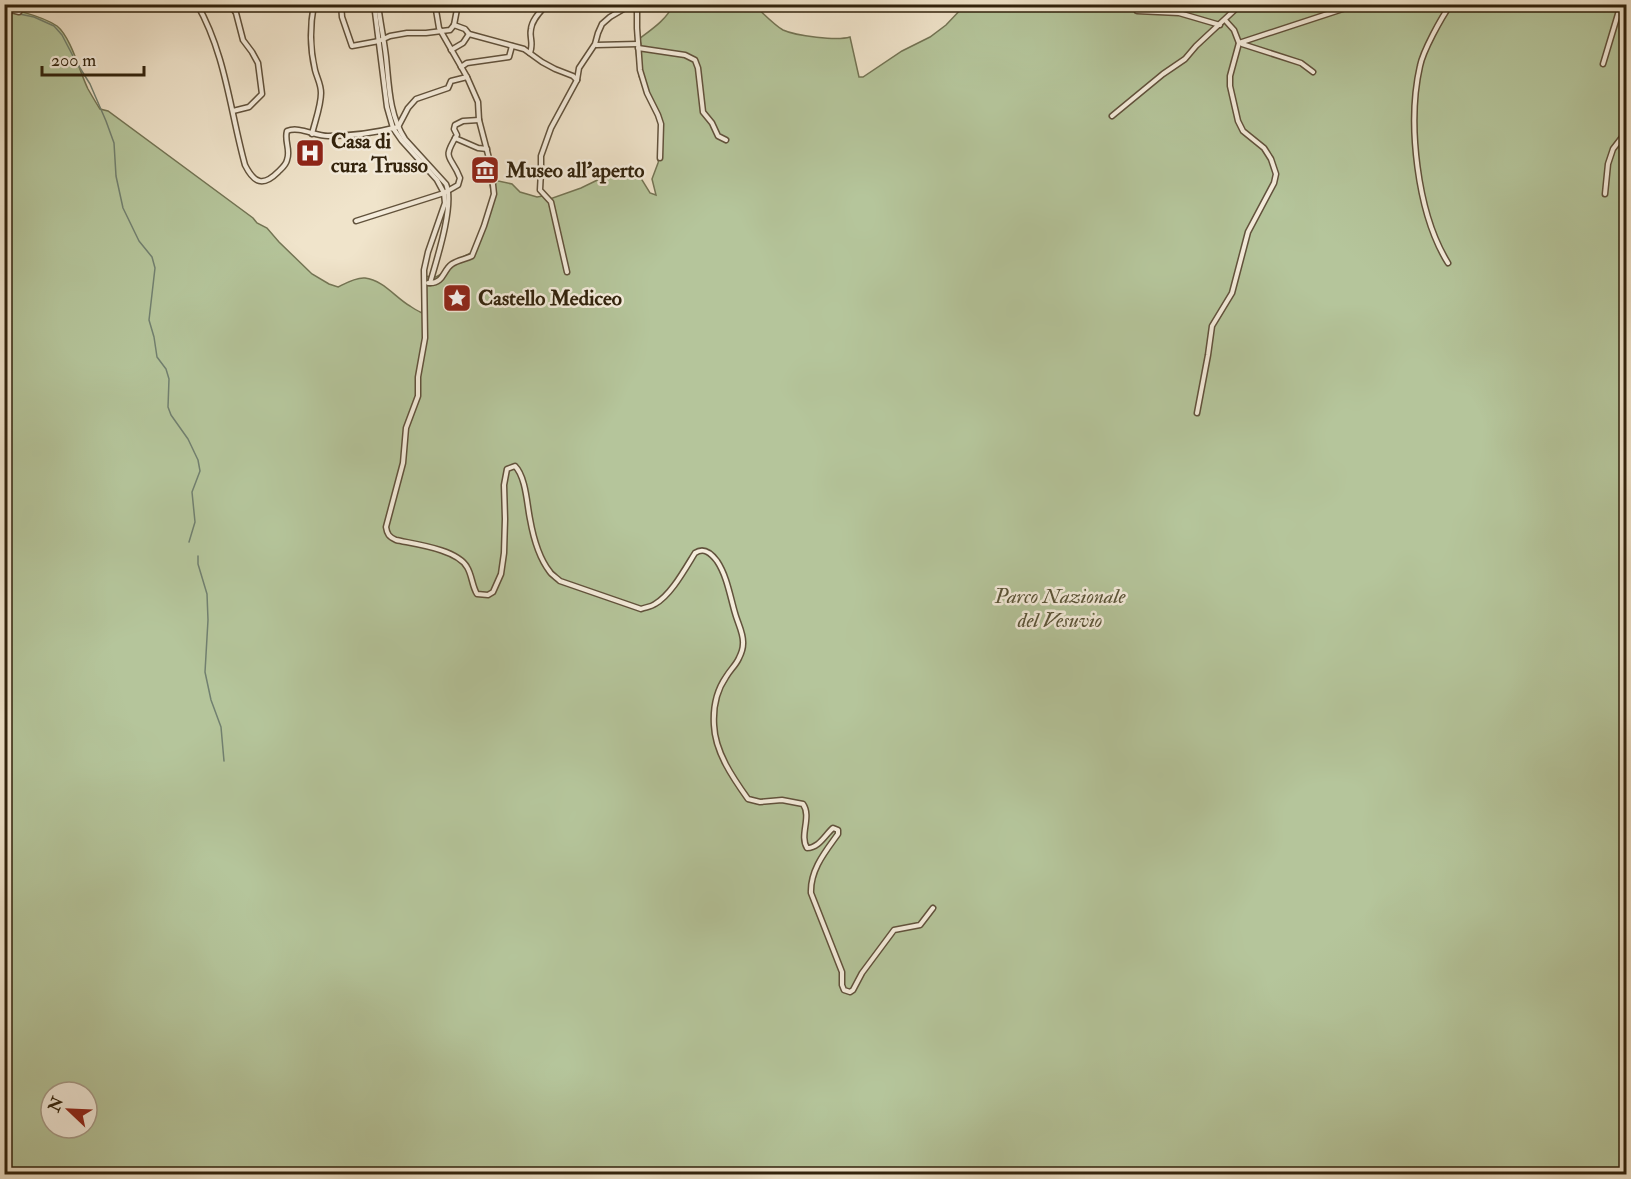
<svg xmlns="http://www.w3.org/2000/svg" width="1631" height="1179" font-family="'IM FELL Double Pica',serif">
	<rect width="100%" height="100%" fill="#f0e4cb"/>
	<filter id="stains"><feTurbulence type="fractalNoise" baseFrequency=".00333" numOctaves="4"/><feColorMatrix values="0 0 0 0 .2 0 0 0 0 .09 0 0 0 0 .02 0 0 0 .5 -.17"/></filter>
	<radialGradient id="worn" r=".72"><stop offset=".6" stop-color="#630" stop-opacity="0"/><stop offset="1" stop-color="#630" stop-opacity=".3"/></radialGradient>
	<path fill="#b5c59b" stroke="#737454" stroke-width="1.5" fill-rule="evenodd" d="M673 5H754C762 12 774 25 783 30 796 36 837 41 850 37L859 77H863L902 51 930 37 946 25 965 5H1626V1174H5L4 6C22 13 41 15 57 26 71 37 80 73 88 89 92 96 96 103 100 109L108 111 253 218 257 223 267 228 279 242 312 274 329 284 338 287C346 283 356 277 365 278 383 280 396 298 410 306 414 309 418 311 422 313V276L436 277 443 273 448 264 473 252 485 222 487 211 492 196 489 179 512 184 520 192 537 197 543 196 550 199 581 188 616 171 625 170 632 171 639 175 650 193 656 195 652 179 658 163 661 147V120L648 98 639 76 635 42C649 31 666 21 673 5ZM51 1092H87V1128H51Z"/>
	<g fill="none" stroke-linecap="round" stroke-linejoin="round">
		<g stroke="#718070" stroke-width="1.5">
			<path d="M5 11 34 17 54 26 62 35 75 60 90 84 106 121 114 143 116 176 123 208 139 241 152 257 155 268 149 320 154 337 157 357 166 369 169 379 168 407 171 415 188 439 198 460 200 471 192 492 195 522 189 542"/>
			<path d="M198 556V564L207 594 208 620 205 672 211 700 221 727 224 761"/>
		</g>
		<g stroke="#61523c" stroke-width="7">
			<g id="minor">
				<path d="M197 4C226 55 230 111 245 165 254 183 263 187 278 172 282 168 286 165 287 160 291 150 284 141 287 131 299 126 315 136 328 136 352 136 375 133 398 127L408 108 416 99 448 88 451 81 467 77"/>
				<path d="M230 4 236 13 243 40 252 52 258 63 262 94 249 107 233 111"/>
				<path d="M341 4 342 17 352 46 379 41 390 36 407 33H426L450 30 454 25"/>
				<path d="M374 4 387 107 393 128 402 141 437 180 444 193 445 203 428 252 424 270 425 338 418 377V396L406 428 403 463 386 527C387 534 389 537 396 540 414 544 457 549 467 567 472 575 472 586 477 594L488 595 493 592 501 574 504 553 505 519 504 485 507 469 515 466C526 477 527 505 530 519 533 536 539 558 550 572 552 575 557 578 560 581L641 609C646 607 651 607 655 604 671 595 685 569 695 553 704 547 711 553 717 561 727 576 730 596 735 613 738 624 744 634 743 644 743 648 741 654 739 658 736 665 730 670 726 677 717 690 713 708 714 725 715 752 733 778 748 799L760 802 782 800 803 804C812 817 799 835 807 848 819 848 825 835 833 828L838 830V834C825 852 810 870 811 893L842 972V985L844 990 850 992 853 990 862 973 894 930 920 925 933 908"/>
				<path d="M378 4C380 22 384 39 386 57 389 85 389 115 405 139L446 184C455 204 436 262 430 283H428"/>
				<path d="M637 4V28L640 70 647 93 658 115 661 124 660 158"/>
				<path d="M4 8 19 12 21 9V4"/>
				<path d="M1137 11 1179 13 1220 25"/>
				<path d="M454 25 465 29 469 34 524 49 542 62 555 69 573 76 577 80"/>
				<path d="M454 25 458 4"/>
				<path d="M1239 43 1358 4"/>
				<path d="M1242 44 1301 63 1313 72"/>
				<path d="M596 45 638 44"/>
				<path d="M638 48 685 55 695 60 698 68 703 112 712 123 718 136 726 140"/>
				<path d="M451 50 463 43 469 34"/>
				<path d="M530 53C534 42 529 38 531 29 532 19 541 11 547 4"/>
				<path d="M1603 64 1621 4"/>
				<path d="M461 67 467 63 509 57 512 46"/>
				<path d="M1112 116 1163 74 1185 59 1196 46 1241 4"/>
				<path d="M312 134C315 121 321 106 321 93 321 84 317 78 315 70 310 49 310 25 314 4"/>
				<path d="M455 138 478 148 487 149"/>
				<path d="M1605 194 1608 164 1613 149 1626 132"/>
				<path d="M356 221 444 193 458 185 460 178C451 154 441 161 457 135L454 129 455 125 463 121 479 120"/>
				<path d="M1448 263C1417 213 1407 123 1420 66 1423 51 1441 18 1451 4"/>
				<path d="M567 272 551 202 540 190 541 171V156L551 128 577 80 579 68 595 44 598 33 602 24 610 17 632 4"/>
				<path d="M430 283C444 283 443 270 452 264 458 260 466 259 472 256L484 226 494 194 491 166 479 120 478 102 467 77 439 28 435 4"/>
				<path d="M1197 413 1208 355 1212 326 1232 293 1248 232 1274 183 1276 174 1271 159 1264 148 1243 131 1238 121 1230 86V76L1239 43 1234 30 1225 20"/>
			</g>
		</g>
		<use href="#minor" stroke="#f5eddd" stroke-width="4"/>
	</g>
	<defs>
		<g id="hospital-square" transform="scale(1.5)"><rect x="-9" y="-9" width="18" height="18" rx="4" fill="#8f2418" stroke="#f5eddd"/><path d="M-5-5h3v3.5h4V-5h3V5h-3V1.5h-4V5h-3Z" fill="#fff"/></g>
		<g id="museum-square" transform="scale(1.5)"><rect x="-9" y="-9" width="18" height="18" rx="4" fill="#8f2418" stroke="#f5eddd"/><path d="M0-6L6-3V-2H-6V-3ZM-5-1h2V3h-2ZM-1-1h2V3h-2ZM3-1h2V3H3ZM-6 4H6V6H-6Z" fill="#fff"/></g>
		<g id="sight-square" transform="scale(1.5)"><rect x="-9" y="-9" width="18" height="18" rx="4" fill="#8f2418" stroke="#f5eddd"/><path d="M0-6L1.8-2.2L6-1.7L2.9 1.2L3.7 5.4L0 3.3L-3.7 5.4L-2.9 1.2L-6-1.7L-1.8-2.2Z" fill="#fff"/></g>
	</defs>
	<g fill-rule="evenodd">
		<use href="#hospital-square" x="310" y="153"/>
		<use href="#museum-square" x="485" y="170"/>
		<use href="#sight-square" x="457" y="298"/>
	</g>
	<g text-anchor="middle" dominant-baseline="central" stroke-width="5" stroke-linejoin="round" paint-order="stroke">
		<g font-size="21" font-weight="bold" fill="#31220c" stroke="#f5eddd" text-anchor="start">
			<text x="331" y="141">Casa di<tspan x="331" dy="24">cura Trusso</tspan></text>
			<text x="506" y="170">Museo all'aperto</text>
			<text x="478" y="298">Castello Mediceo</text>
		</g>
		<g font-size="21" font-style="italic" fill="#595337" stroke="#f5eddd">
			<text x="1060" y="596">Parco Nazionale<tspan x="1060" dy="24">del Vesuvio</tspan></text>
		</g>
	</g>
	<rect width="1631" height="1179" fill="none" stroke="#f0e4cb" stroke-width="24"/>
	<rect x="6" y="6" width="1619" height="1167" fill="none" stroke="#31220c" stroke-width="3"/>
	<rect x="12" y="12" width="1607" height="1155" fill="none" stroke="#31220c" stroke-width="1.5"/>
	<g transform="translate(69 1110) rotate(293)"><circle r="28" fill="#f5eddd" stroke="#a79c89" stroke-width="1.5"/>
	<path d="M0-4.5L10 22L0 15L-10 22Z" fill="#8f2418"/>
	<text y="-9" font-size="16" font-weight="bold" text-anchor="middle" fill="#31220c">N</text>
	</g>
	<path d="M42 66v9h102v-9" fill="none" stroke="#31220c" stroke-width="3"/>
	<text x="51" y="66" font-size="18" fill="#31220c" stroke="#f5eddd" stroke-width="4.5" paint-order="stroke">200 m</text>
	<rect width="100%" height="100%" filter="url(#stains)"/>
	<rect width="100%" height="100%" fill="url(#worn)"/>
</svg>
